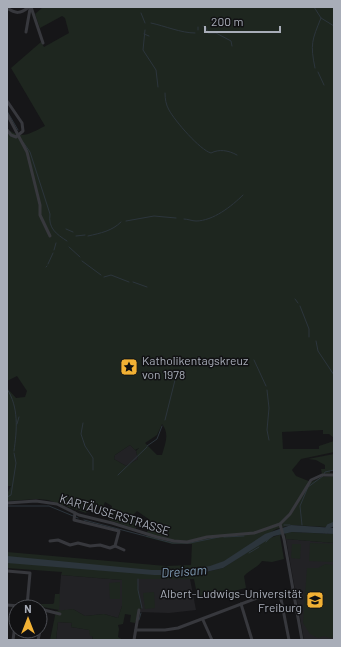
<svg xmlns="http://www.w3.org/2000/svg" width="341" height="647" font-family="Barlow,sans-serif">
	<rect width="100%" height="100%" fill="#161618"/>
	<g fill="#222225">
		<path d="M130 445 136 451 138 459 126 466 114 459 115 455Z"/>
		<path d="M286 539 334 543V640H304Z"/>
		<path d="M61 575 122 580V606L118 618 104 614 85 616 73 609 58 612Z"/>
		<path d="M136 579H190L196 610 169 613 140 612 141 608Z"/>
		<path d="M58 622 72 623 71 627 90 630 93 640H56Z"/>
	</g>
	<g fill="#1e261f" fill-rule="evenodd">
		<path d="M43 7H334V438L329 434H323V430L282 432 283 449H319V446L334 441V452L301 459 292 470 296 476 311 482 322 477 334 476V523L326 527 291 525 276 529 229 559 193 575 223 568 267 539 282 534 280 536 284 559 272 562 262 561C259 566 249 571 244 576L246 588 198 600 194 579H137L141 608 135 623 130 622 131 615 125 614 123 624 118 625 119 629 118 637 123 640H93L92 636H90L89 630 71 627 72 623 58 622 56 640H50L56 611 73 609 85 616 104 614 118 618 122 606V580L61 575 62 572 7 568V552L166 566 191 565 192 544H172L146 537 150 520 137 511 133 515 136 529 109 520 112 506 105 502 103 507 91 505 86 513 48 500 38 499 7 501V494L11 486H7V388L16 398 25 397 27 391 17 376 7 381V128C20 141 31 133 45 126L11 68 41 42 44 47 69 33 65 18 62 16 40 28 35 14ZM162 424C170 434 165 444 162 455H157L145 443 157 435ZM130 445 135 450 139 448 136 451 138 459 126 466 114 459 115 455Z"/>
		<path d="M334 454V470H330V473L322 474 321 469H325V465L316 460 308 459Z"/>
		<path d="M292 532 334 534V543L286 539 285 533Z"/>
		<path d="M310 543 334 544V562L309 561Z"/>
		<path d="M292 544H301L300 559 291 558Z"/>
		<path d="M325 564 334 565V637L330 638 324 636 318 638 310 634 303 623 307 568H318Z"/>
		<path d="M120 582V599H110L109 583Z"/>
		<path d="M154 592 155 608 145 609 143 593Z"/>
		<path d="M55 594H60L59 610 32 605 31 603 32 601 33 604H53L54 603Z"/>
	</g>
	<path fill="#2c353c" d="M291 525 334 528V534L292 532 274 536 223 568 193 575H154L7 563V556L152 570H186L210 566 224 561 265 534Z"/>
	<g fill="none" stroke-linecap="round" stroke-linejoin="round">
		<g stroke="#2c353c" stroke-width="1">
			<path d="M314 7 321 18 334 26"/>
			<path d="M141 13 145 23"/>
			<path d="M151 23C165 26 181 33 195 33"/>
			<path d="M203 26 206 27 208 33H216L231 41 232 46"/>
			<path d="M145 30 143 50 156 70 158 87"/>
			<path d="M198 30V27"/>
			<path d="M144 34 149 36"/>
			<path d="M315 68C310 44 312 40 321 18"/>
			<path d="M318 72 324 85"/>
			<path d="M165 93C165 99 166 105 169 110 175 121 200 150 211 153 219 149 228 150 237 155"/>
			<path d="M7 111 18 130"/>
			<path d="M23 142 30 152 50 214C48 228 56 234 67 241"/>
			<path d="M184 219C188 219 192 221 196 221 213 221 232 206 243 195"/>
			<path d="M126 221 154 216 176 218"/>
			<path d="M66 229 73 232"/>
			<path d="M76 236 85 235"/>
			<path d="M88 236C101 233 112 231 121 222"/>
			<path d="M69 247 80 257"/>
			<path d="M54 250 56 243"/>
			<path d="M82 261 101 275"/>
			<path d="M48 264 53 253"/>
			<path d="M46 267 47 266"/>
			<path d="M104 277 111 275 129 282"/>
			<path d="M133 282 147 287"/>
			<path d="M295 299 298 303"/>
			<path d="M300 306 309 329V337"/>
			<path d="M316 341 318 351 334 375"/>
			<path d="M254 360 266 386"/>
			<path d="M7 389C19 407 17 430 14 451"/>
			<path d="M267 390 269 408 267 430 269 440"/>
			<path d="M165 420 175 380"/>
			<path d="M83 423 81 434 85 446 93 458V470"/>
			<path d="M17 424 19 417"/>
			<path d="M147 446 157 439 162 426"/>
			<path d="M324 474 325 472 334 470"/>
			<path d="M118 475 147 447"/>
			<path d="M7 497 11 495 16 463 14 453"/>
			<path d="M7 506H49L78 518"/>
			<path d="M84 520 172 543H190L219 537"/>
			<path d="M284 525H290"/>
			<path d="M302 525 300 506 308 487 323 476"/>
			<path d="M224 537 244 536"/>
			<path d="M266 542 271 536"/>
			<path d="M249 553 259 547"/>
			<path d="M138 579V590L142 608"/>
			<path d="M139 620 141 613"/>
		</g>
		<path stroke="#2c353c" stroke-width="4.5" d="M326 531 329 526 334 524"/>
		<g stroke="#37383d" stroke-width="3">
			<path d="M31 7 43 43"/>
			<path d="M7 8C16 14 20 14 29 7"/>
			<path d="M26 32 30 9"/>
			<path d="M7 101 22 123 23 131 16 137 11 135 7 130"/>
			<path d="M7 114 27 152 40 205V215L50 236"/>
			<path d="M7 503 36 501 57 504 79 515 112 523 157 537 174 541 187 542 207 537 254 533 280 524 290 514 311 480 322 475H334"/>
			<path d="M280 524 284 539 302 640"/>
			<path d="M50 541 58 540 70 545 78 543 90 546 100 545 110 548 115 546 119 531 74 520 75 513"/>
			<path d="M115 546 124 550"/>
			<path d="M7 571 30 573 27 606"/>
			<path d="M280 594 289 640"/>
			<path d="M241 604 252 640"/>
			<path d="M7 605 32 607"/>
			<path d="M40 609 60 614"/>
			<path d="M203 620 212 640"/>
			<path d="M40 629 43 609"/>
			<path d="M136 630H165L178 628 257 598 293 592"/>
			<path d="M13 640 16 618"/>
			<path d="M38 640 40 631"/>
			<path d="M134 640 139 610"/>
		</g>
	</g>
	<defs>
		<g id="sight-square" transform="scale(0.9)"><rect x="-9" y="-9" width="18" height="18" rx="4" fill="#f2b134" stroke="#111113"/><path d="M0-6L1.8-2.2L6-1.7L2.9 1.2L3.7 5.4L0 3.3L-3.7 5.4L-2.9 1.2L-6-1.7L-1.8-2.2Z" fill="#111"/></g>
		<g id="university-square" transform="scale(0.9)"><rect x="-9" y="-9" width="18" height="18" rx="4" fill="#f2b134" stroke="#111113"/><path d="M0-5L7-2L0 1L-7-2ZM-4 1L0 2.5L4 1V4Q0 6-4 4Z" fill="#111"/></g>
	</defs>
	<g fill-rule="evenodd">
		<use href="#sight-square" x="129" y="367"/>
		<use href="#university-square" x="315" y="600"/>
	</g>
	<g text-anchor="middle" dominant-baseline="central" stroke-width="3" stroke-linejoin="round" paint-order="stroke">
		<g font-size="12" fill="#a8adb8" stroke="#111113" text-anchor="start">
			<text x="142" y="360">Katholikentagskreuz<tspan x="142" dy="14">von 1978</tspan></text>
			<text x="302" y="593" text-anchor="end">Albert-Ludwigs-Universität<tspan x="302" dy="14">Freiburg</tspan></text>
		</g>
		<g font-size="12" fill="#a8adb8" stroke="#111113">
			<text transform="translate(115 514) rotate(17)">KARTÄUSERSTRASSE</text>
		</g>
		<g font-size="13" font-style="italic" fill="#7f9bb3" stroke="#111113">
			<text transform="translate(184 571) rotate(-4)">Dreisam</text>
		</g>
	</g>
	<rect width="341" height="647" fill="none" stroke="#a8adb8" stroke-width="16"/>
	<g transform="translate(28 619)"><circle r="19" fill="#111113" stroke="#4d4f55"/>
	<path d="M0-3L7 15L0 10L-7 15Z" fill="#f2b134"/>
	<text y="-6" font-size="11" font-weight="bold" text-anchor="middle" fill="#a8adb8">N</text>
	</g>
	<path d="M205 26v6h75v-6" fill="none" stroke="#a8adb8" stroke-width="2"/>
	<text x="211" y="26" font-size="12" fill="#a8adb8" stroke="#111113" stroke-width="3" paint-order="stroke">200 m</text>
</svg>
